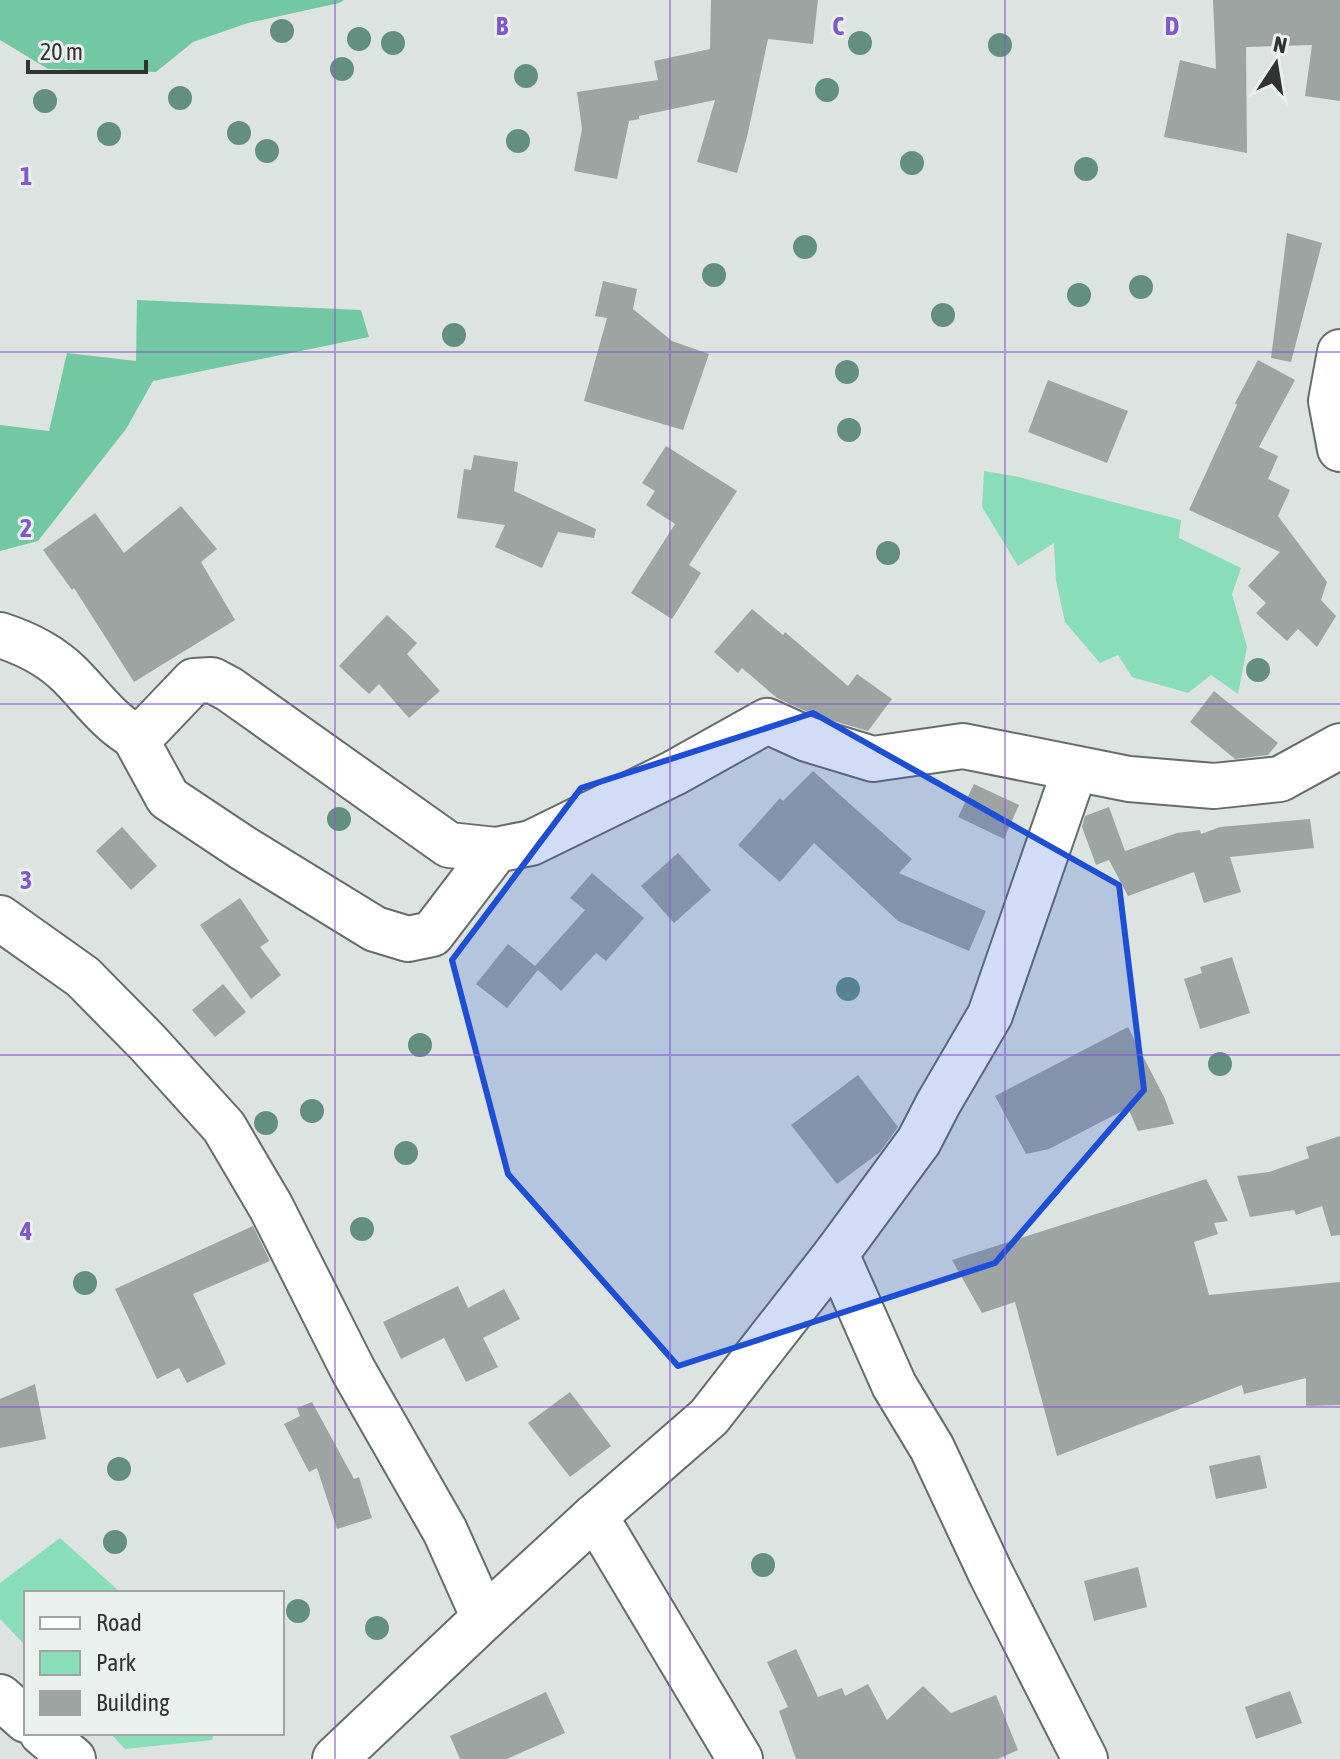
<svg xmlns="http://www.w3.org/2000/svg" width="1340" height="1759" font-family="'Asap Condensed',sans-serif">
	<rect width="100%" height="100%" fill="#dde3e0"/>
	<g fill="#8addb9">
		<path d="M984 471 1019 477 1181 520 1179 538 1241 568 1232 594 1247 647 1238 694 1211 675 1188 693 1132 677 1118 655 1100 663 1065 622 1056 581 1054 543 1018 566 982 507Z"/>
		<path d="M60 1538 121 1593H26V1646L0 1619V1583Z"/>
		<path d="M110 1733H214L212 1740 125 1749Z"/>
	</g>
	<g fill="#71c8a3">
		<path d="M0 0H344L339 3 248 23 193 42 156 72 48 69 0 40Z"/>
		<path d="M137 300 361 310 369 337 153 381 126 429 38 541 0 551V425L49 431 67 353 136 361Z"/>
	</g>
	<g fill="#9ea4a1">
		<path d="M711 0H818L813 44 768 39 747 137 737 173 697 162 715 100 639 116V119L629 121 617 179 574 171 582 129 577 92 658 80 654 61 710 49Z"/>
		<path d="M1213 0H1340V101L1305 96 1312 45 1246 47 1247 153 1164 137 1180 60 1216 69Z"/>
		<path d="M1287 233 1322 243 1291 362 1271 358Z"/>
		<path d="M603 281 637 289 633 309 672 341 709 354 683 430 584 401 607 318 595 316Z"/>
		<path d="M1258 360 1295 380 1259 447 1278 456 1268 479 1290 490 1278 516 1327 582 1321 600 1336 616 1317 647 1298 629 1287 641 1256 613 1266 603 1248 586 1280 552 1189 510 1237 405 1235 403Z"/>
		<path d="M1048 380 1128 411 1107 463 1028 432Z"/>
		<path d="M666 446 737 491 689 565 701 573 672 619 631 593 675 524 646 505 655 491 642 483Z"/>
		<path d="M474 455 518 462 514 491 596 529 594 538 558 532 542 568 495 547 505 525 457 518 464 469 471 470Z"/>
		<path d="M181 506 217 549 201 562 235 620 134 682 74 588 72 590 43 550 95 513 124 553Z"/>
		<path d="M752 609 783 635 785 632 848 686 857 674 892 699 868 731 816 716 777 698 742 668 738 673 714 652Z"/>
		<path d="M387 615 417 643 407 654 440 691 409 718 379 684 369 694 339 666Z"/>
		<path d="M1214 691 1278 743 1268 755 1235 759 1190 722Z"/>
		<path d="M813 771 912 859 899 873 986 911 969 951 898 921 814 843 780 882 738 845 780 798 783 801Z"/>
		<path d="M974 784 1019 805 1004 839 958 817Z"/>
		<path d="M1109 807 1125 851 1177 833 1200 830 1201 834 1220 827 1310 819 1314 848 1230 857 1241 892 1204 903 1194 872 1128 896 1109 860 1096 865 1082 827 1085 816Z"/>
		<path d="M122 827 157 866 131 890 96 851Z"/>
		<path d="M678 853 711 890 674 923 641 886Z"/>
		<path d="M592 873 644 918 606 961 596 953 561 991 538 970 507 1008 476 984 508 944 535 966 585 910 570 898Z"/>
		<path d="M240 898 269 941 260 947 281 975 251 999 200 925Z"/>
		<path d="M1232 957 1250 1013 1200 1029 1184 979 1202 973 1200 967Z"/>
		<path d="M223 984 246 1012 215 1037 192 1010Z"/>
		<path d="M1128 1027 1165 1099 1174 1124 1138 1131 1128 1108 1049 1149 1026 1154 995 1096Z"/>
		<path d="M858 1075 898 1127 880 1152 837 1184 791 1125Z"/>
		<path d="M1340 1136V1235L1331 1236 1322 1206 1296 1215 1294 1210 1250 1217 1237 1176 1269 1172 1309 1158 1306 1147Z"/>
		<path d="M1206 1179 1228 1221 1214 1223 1218 1234 1194 1242 1209 1295 1340 1282V1405L1306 1406V1378L1244 1394 1242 1385 1057 1456 1015 1302 982 1313 952 1260Z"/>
		<path d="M253 1226 270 1261 193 1294 226 1364 187 1383 179 1368 157 1379 115 1289Z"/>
		<path d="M458 1286 468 1308 504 1289 520 1319 483 1338 498 1367 466 1382 444 1338 401 1359 383 1322Z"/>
		<path d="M35 1384 46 1439 0 1448V1399Z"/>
		<path d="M570 1392 611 1446 570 1477 528 1423Z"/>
		<path d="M312 1402 354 1479 359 1477 372 1518 337 1529 317 1468 309 1472 284 1424 300 1416 297 1408Z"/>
		<path d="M1260 1455 1267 1488 1216 1499 1209 1466Z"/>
		<path d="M1138 1567 1147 1607 1094 1621 1084 1581Z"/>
		<path d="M796 1649 818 1697 842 1688 845 1696 868 1684 887 1720 923 1686 951 1713 996 1695 1018 1750 998 1759H796L779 1711 788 1707 767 1662Z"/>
		<path d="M1290 1691 1302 1723 1256 1739 1245 1707Z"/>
		<path d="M546 1692 565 1733 507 1759H460L450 1736Z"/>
	</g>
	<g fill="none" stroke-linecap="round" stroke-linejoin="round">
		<g stroke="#676c69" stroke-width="48">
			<g id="minor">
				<path d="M1340 352 1331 401 1340 449"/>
				<path d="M0 635C25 643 51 656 70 675 91 696 108 721 134 736L150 727 194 681 212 680 229 689 449 845 496 850 531 843 674 773 767 721 807 739 873 759 963 746 1129 779 1214 786 1280 779 1340 746"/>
				<path d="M134 736 168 798 243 848 375 929 408 939 432 934 496 850"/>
				<path d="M0 918 83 977 148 1043 224 1127 271 1207 353 1370 445 1531 484 1618"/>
				<path d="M836 1254 894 1385 932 1448 991 1574 1085 1759"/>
				<path d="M595 1516 740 1759"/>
				<path d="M0 1697 26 1720"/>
				<path d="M42 1733 73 1759"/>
				<path d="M335 1759 484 1618 595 1516 709 1417 836 1254 919 1141 938 1104 990 1015 1075 769"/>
			</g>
		</g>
		<use href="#minor" stroke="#fff" stroke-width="44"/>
	</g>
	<g fill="#638f81">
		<circle cx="282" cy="31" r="12"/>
		<circle cx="359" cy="39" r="12"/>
		<circle cx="393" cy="43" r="12"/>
		<circle cx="860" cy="43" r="12"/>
		<circle cx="1000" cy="45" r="12"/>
		<circle cx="342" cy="69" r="12"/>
		<circle cx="526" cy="76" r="12"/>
		<circle cx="827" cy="90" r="12"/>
		<circle cx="180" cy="98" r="12"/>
		<circle cx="45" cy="101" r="12"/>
		<circle cx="239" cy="133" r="12"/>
		<circle cx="109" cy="134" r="12"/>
		<circle cx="518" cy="141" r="12"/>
		<circle cx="267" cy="151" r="12"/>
		<circle cx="912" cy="163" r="12"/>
		<circle cx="1086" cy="169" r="12"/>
		<circle cx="805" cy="247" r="12"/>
		<circle cx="714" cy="275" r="12"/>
		<circle cx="1141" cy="287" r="12"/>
		<circle cx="1079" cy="295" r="12"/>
		<circle cx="943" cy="315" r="12"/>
		<circle cx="454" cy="335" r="12"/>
		<circle cx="847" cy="372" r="12"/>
		<circle cx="849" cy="430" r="12"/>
		<circle cx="888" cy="553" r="12"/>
		<circle cx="1258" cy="670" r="12"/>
		<circle cx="339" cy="819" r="12"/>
		<circle cx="848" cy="989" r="12"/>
		<circle cx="420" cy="1045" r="12"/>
		<circle cx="1220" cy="1064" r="12"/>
		<circle cx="312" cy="1111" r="12"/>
		<circle cx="266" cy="1123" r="12"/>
		<circle cx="406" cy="1153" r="12"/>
		<circle cx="362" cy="1229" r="12"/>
		<circle cx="85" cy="1283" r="12"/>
		<circle cx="119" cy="1469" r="12"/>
		<circle cx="115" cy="1542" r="12"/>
		<circle cx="763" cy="1565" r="12"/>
		<circle cx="298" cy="1611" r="12"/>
		<circle cx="377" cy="1628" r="12"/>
	</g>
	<path fill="#1d4ed8" fill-opacity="0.2" stroke="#1d4ed8" stroke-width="6" stroke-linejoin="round" d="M813 713 1119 885 1144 1090 995 1263 678 1366 508 1174 452 960 581 788Z"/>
	<path fill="none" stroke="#8357d0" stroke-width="2" stroke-opacity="0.55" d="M335 0V1759M670 0V1759M1005 0V1759M0 352H1340M0 704H1340M0 1055H1340M0 1407H1340"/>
	<g font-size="26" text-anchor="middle" font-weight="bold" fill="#8357d0" stroke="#eaf0ed" stroke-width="6" stroke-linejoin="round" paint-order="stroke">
		<text x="502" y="35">B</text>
		<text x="838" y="35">C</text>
		<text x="1172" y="35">D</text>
		<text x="26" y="185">1</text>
		<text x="26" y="537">2</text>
		<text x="26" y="889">3</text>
		<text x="26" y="1240">4</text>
	</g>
	<rect x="24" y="1591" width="260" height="144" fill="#eaf0ed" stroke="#a0a4a2" stroke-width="2"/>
	<rect x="40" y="1617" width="40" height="12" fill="#ffffff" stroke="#a0a4a2" stroke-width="2"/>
	<text x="96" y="1631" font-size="24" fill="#313332">Road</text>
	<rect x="40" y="1651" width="40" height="24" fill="#8addb9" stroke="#a0a4a2" stroke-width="2"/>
	<text x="96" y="1671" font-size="24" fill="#313332">Park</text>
	<rect x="40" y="1691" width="40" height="24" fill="#9ea4a1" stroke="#a0a4a2" stroke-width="2"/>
	<text x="96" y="1711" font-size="24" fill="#313332">Building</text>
	<g transform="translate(1276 64) rotate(12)" stroke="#eaf0ed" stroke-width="6" paint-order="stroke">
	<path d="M0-6L14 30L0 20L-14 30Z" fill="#313332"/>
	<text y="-12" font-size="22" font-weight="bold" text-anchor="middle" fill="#313332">N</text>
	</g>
	<path d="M28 60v12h118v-12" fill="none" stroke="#313332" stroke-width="4"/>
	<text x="40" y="60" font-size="24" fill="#313332" stroke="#eaf0ed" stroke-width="6" paint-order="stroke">20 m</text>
</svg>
